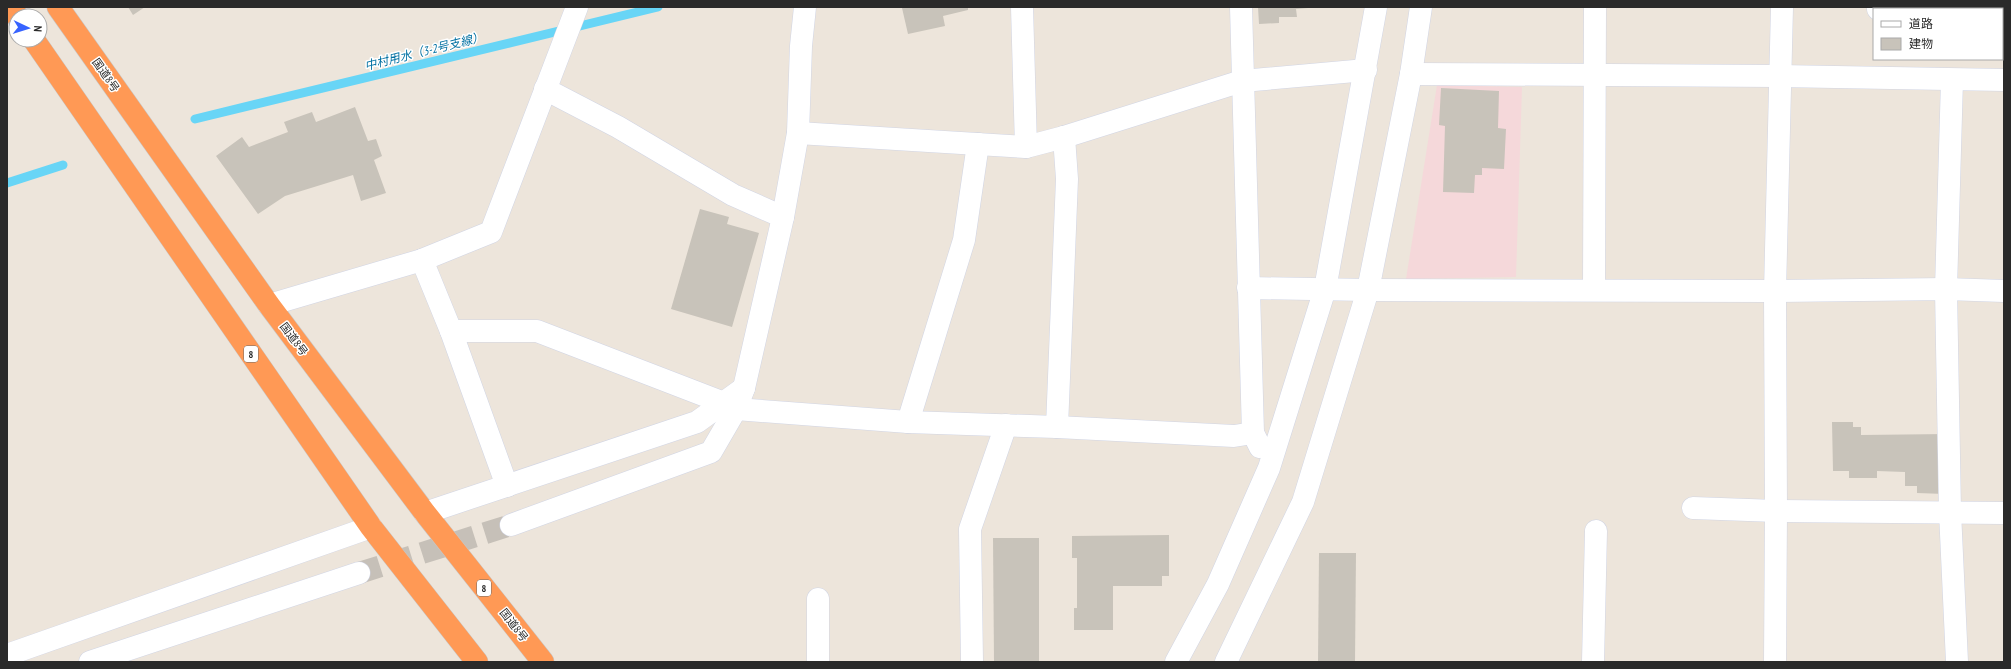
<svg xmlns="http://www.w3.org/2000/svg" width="2011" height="669" font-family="'PT Sans Narrow','Noto Sans JP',sans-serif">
	<rect width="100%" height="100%" fill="#ede5db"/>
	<path fill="#f5d8da" d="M1437 85 1522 87 1516 277 1406 279Z"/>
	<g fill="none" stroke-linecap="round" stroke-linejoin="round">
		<g stroke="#68d5f6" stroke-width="9">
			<path d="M195 119 658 7"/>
			<path d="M7 183 63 165"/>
		</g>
	</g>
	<g fill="#c8c3ba">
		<path d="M128 7H145L133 15Z"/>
		<path d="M907 7H968V10L943 16 945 26 908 34 902 8Z"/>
		<path d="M1258 7H1308V8L1296 9 1297 17H1279V23L1259 24Z"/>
		<path d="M1441 88 1499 91 1498 128 1506 129 1504 169 1482 168V175H1475L1474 193 1443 192 1445 126 1439 125Z"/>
		<path d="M355 107 368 141 376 139 382 156 374 160 386 193 361 201 353 175 285 196 258 214 216 156 242 137 249 147 288 132 284 122 312 112 316 122Z"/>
		<path d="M700 209 729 217 727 224 759 233 732 327 671 309Z"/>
		<path d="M1832 422H1853V427H1861V435L1947 434 1945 494 1917 493V486H1905V472L1877 471V478H1849V471H1833Z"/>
		<path d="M1169 535V576H1162V586H1113V630H1074V608H1077V558H1072V536Z"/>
		<path d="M993 538H1039V662H994Z"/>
		<path d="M1319 553H1356L1355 662H1318Z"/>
	</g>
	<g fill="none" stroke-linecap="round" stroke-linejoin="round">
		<path stroke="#c6c0b8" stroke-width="22" stroke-dasharray="22 11" stroke-linecap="butt" d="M359 573 511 525"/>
		<g stroke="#d1d5e4" stroke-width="23">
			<g id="minor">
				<path d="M1022 7 1026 147"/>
				<path d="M1241 7 1253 433 1260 447"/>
				<path d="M1878 9V7"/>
				<path d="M1411 74 1779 76 2004 80"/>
				<path d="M1952 80 1946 289 1950 512 1957 662"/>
				<path d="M545 89 618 127 733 195 783 217"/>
				<path d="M798 133 1026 147 1064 137 1242 81 1366 70"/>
				<path d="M422 260 451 331 507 486"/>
				<path d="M1248 288 1368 290 1775 291 1946 289 2004 291"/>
				<path d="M1594 289 1595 7"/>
				<path d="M269 305 422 260 491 232 577 7"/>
				<path d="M451 331H537L724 403"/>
				<path d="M736 409 908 422 1057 427 1234 436 1253 433"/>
				<path d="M908 422 964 240 978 144"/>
				<path d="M1057 427 1067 179 1064 137"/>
				<path d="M1693 508 1776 511 2004 513"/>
				<path d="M425 513 697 422 744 388"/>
				<path d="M511 525 711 452 736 409 744 388 783 217 798 133 801 46 805 7"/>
				<path d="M7 655 371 527"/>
				<path d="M90 662 359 573"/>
				<path d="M818 662V599"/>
				<path d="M972 662 970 529 1006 425"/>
				<path d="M1176 662 1218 584 1269 468 1325 289 1376 7"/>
				<path d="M1226 662 1303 502 1368 290 1411 74 1421 7"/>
				<path d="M1593 662 1596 531"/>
				<path d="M1775 662 1776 511 1775 291 1782 7"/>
			</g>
		</g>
		<g stroke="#c8c8c8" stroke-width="23">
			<g id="highway">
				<path d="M11 7 17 16"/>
				<path d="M58 7 269 305 425 513 543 662"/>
				<path d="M34 40 371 527 477 662"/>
			</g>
		</g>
		<use href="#minor" stroke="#fff" stroke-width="22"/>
		<use href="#highway" stroke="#f95" stroke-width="22"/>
	</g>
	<g text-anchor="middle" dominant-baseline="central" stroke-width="3" stroke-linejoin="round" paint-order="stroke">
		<g fill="#fff" stroke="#6a6a6a" stroke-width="1">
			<rect x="244" y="346" width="14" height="16" rx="3"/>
			<rect x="477" y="580" width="14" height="16" rx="3"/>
		</g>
		<g font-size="10" font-weight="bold" fill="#2a2a2a">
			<text x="251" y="354">8</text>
			<text x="484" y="588">8</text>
		</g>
		<g font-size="11" fill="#2a2a2a" stroke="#fff">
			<text transform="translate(106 75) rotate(55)">国道8号</text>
			<text transform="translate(294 339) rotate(53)">国道8号</text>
			<text transform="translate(514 625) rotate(52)">国道8号</text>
		</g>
		<g font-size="12" font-style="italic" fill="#0572a3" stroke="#fff">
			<text transform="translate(424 51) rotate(-14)">中村用水（3-2号支線）</text>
		</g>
	</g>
	<rect width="2011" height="669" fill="none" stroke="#2a2a2a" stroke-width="16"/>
	<rect x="1873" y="8" width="130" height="52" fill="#ffffff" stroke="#aaaaaa"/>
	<rect x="1881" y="21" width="20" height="6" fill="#ffffff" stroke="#aaaaaa"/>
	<text x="1909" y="28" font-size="12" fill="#2a2a2a">道路</text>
	<rect x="1881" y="38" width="20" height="12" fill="#c8c3ba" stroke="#aaaaaa"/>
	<text x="1909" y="48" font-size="12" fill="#2a2a2a">建物</text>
	<g transform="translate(28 28) rotate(94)"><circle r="19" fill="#ffffff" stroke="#aaaaaa"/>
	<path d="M0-3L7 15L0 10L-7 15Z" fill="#3763ff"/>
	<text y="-6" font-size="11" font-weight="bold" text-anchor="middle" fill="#2a2a2a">N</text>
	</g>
</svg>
